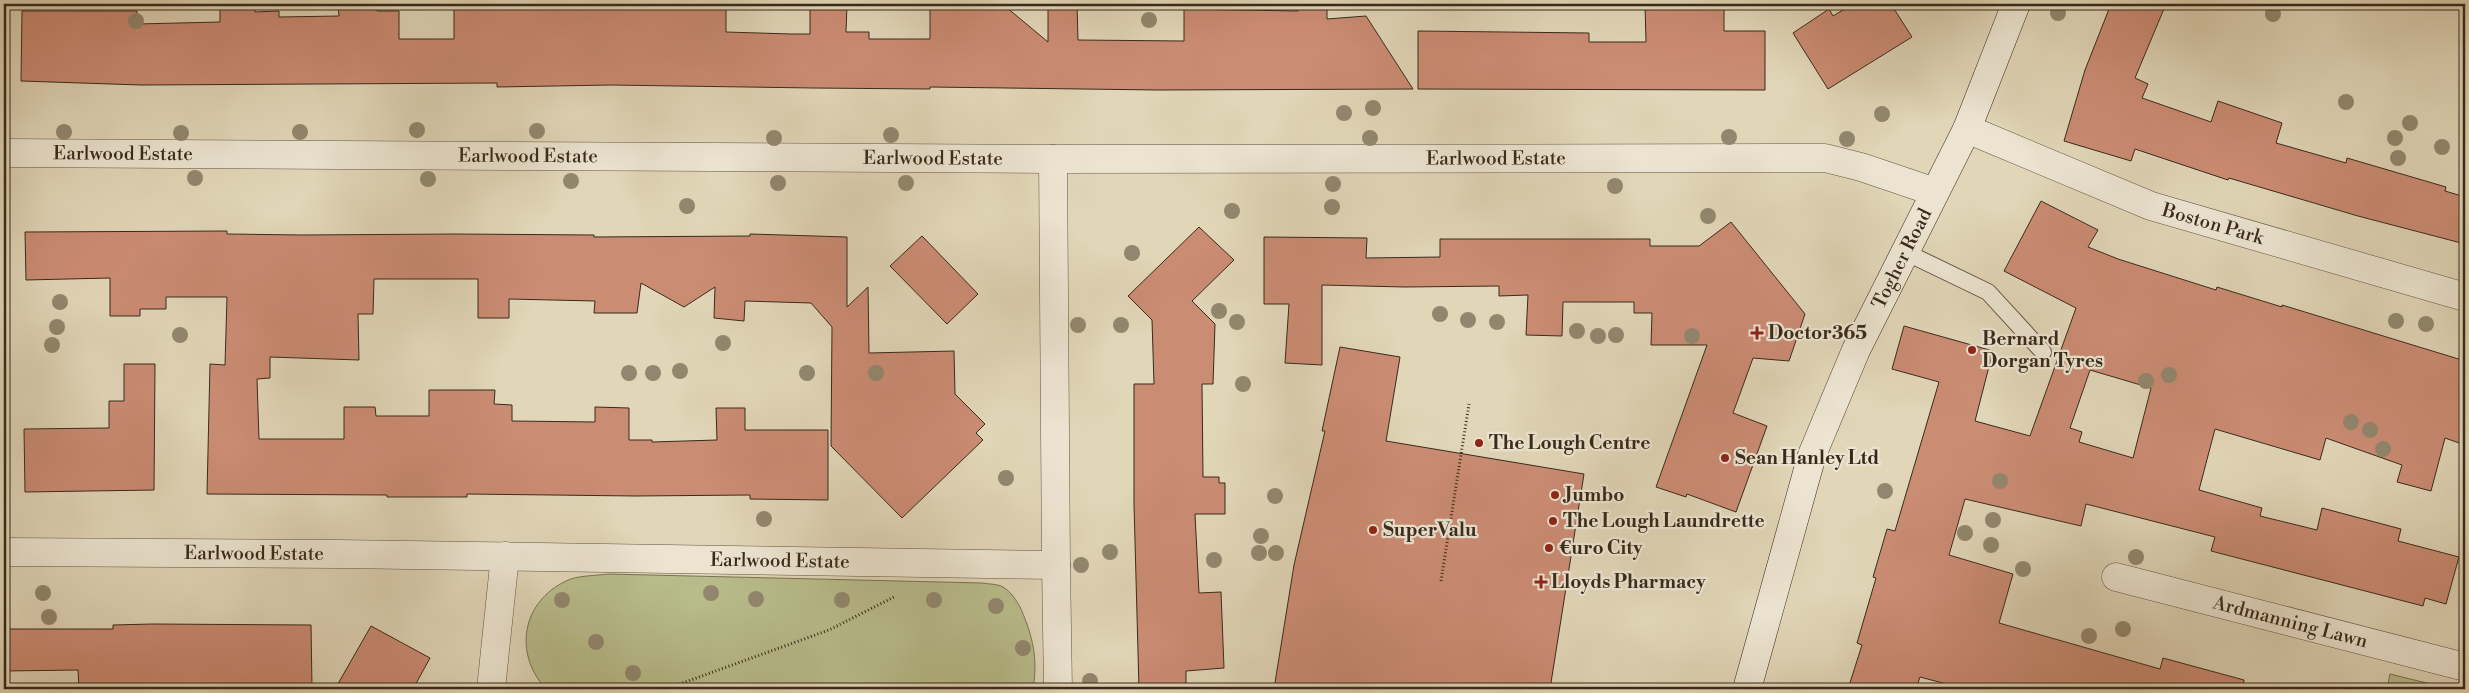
<svg xmlns="http://www.w3.org/2000/svg" width="2469" height="693" font-family="'Libre Bodoni',serif">
	<rect width="100%" height="100%" fill="#e1d6b8"/>
	<filter id="stains"><feTurbulence type="fractalNoise" baseFrequency=".004" numOctaves="4"/><feColorMatrix values="0 0 0 0 .2 0 0 0 0 .09 0 0 0 0 .02 0 0 0 .5 -.17"/></filter>
	<radialGradient id="worn" r=".72"><stop offset=".6" stop-color="#630" stop-opacity="0"/><stop offset="1" stop-color="#630" stop-opacity=".3"/></radialGradient>
	<g fill="#b8bc8b" stroke="#787353">
		<path d="M608 574 982 583C988 584 996 584 1001 586 1010 590 1017 601 1021 609 1033 637 1038 659 1033 689H546C513 653 522 602 566 581 578 575 595 576 608 574Z"/>
		<path d="M2390 674 2451 689H2387Z"/>
	</g>
	<g fill="#cb8c74" stroke="#382a1b" fill-rule="evenodd">
		<path d="M220 4H255V12L279 11V17L339 16 338 4H377V11H399V39H454V4H726V32L791 34H810V4H847L846 32H869V39H930V4H966V9L1006 7 1048 42V4H1077L1078 40 1184 41V9L1298 11V4H1327V19L1366 16 1413 89 1158 90 930 87V89L813 88 611 85 497 87V83L141 85 21 81 22 11H137V24L220 22Z"/>
		<path d="M1645 4H1724V31H1765V90L1418 89V31L1589 33V42H1646Z"/>
		<path d="M1853 4H1891L1912 37 1828 89 1793 33 1829 9 1833 16Z"/>
		<path d="M2111 4H2166L2135 78 2148 84 2142 98 2211 122 2218 101 2282 123 2276 143 2346 163 2347 158 2446 187 2445 191 2465 197V244L2358 216 2229 178 2228 180 2135 149 2131 161 2064 141 2085 70Z"/>
		<path d="M2041 201 2098 230 2088 247 2118 259 2216 290 2217 287 2282 307V305L2465 361V445L2445 438 2431 491 2397 482 2402 465 2326 438 2320 460 2215 429 2199 490 2262 508 2260 516 2317 530 2322 508 2401 529 2398 541 2459 557 2446 604 2425 598 2423 606 2211 551 2215 537 2086 504 2081 526 1965 499 1949 555 2013 574 1999 623 2160 669 2163 658 2244 680 2243 689H1965L1920 677 1916 689H1848L1862 645 1857 643 1876 578 1873 577 1887 529 1895 531 1939 382 1892 369 1904 326 1993 351 1975 421 2030 436 2076 308 2004 271ZM2090 370 2151 388 2133 458 2079 442 2082 432 2070 428Z"/>
		<path d="M1731 222 1805 314 1789 361 1753 358 1733 413 1767 426 1736 512 1687 494 1686 497 1656 487 1707 345H1651L1652 313H1634V302H1563L1562 336 1526 335 1528 295 1499 296V286L1405 287 1322 285V365L1285 363 1289 304H1264V237L1367 238 1366 258 1440 257V239H1650V246H1699Z"/>
		<path d="M1199 227 1234 260 1192 301 1215 324 1213 384H1202L1203 477H1219V483H1225V514H1195L1199 593 1221 592 1224 668 1186 671V689H1139L1134 504V384H1154L1152 320 1128 296Z"/>
		<path d="M227 231V234L302 235 455 234 594 235V237L750 236V234L847 237V307L868 287 869 353 954 351 955 394 985 424 976 433 983 440 902 518 831 446 832 327 811 303 745 301 744 321 714 318 715 287 684 307 641 283 637 313H594L595 301 509 299V318H478V279H374L373 314H358L359 360 270 357V378L257 379 259 439H344V407H375L376 416H429V390H495L494 404 512 405V421L595 422V407L629 408V440H652V442L717 440 716 408H745V430H828V500L750 499V495L635 496 467 494V497H387V495L207 494 210 364 225 365 227 297H166V309H140V316H110V278L26 280 25 232Z"/>
		<path d="M922 236 978 294 947 324 890 266Z"/>
		<path d="M1340 347 1400 357 1386 441 1584 474 1550 689H1274L1294 565 1325 431H1322Z"/>
		<path d="M124 364H155L154 490 25 492 24 429 109 428V401H124Z"/>
		<path d="M152 624 311 625 312 689H79L78 670 4 671V629H113V625Z"/>
		<path d="M371 626 430 658 413 689H335Z"/>
	</g>
	<g fill="none" stroke-linecap="round" stroke-linejoin="round">
		<g stroke="#625542" stroke-width="18">
			<path id="lane" d="M1905 252 1988 292 2043 352"/>
		</g>
		<g stroke="#625542" stroke-width="29">
			<g id="street">
				<path id="s1" d="M1967 129 2151 206 2465 297"/>
				<path id="s2" d="M4 153 1053 159 1825 158 1861 167 1935 192"/>
				<path id="s3" d="M4 552 339 554 1056 565 1053 159"/>
				<path d="M1056 565 1058 689"/>
				<path id="s4" d="M2116 577 2465 667"/>
				<path d="M491 689 505 556"/>
			</g>
		</g>
		<g stroke="#382a1b" stroke-width="29">
			<g id="secondary">
				<path id="s5" d="M1747 689 1812 455 1856 350 1967 129 2016 4"/>
			</g>
		</g>
		<g stroke="#382a1b" stroke-width="3" stroke-dasharray="1 2.5" stroke-linecap="butt">
			<path d="M1441 581 1469 404"/>
			<path d="M666 689 829 630 894 597"/>
		</g>
		<use href="#lane" stroke="#ece4d1" stroke-width="16"/>
		<use href="#street" stroke="#ece4d1" stroke-width="28"/>
		<use href="#secondary" stroke="#ece4d1" stroke-width="28"/>
	</g>
	<g fill="#92876e">
		<circle cx="2058" cy="13" r="8"/>
		<circle cx="2273" cy="14" r="8"/>
		<circle cx="1149" cy="20" r="8"/>
		<circle cx="136" cy="21" r="8"/>
		<circle cx="2346" cy="102" r="8"/>
		<circle cx="1373" cy="108" r="8"/>
		<circle cx="1344" cy="113" r="8"/>
		<circle cx="1882" cy="114" r="8"/>
		<circle cx="2410" cy="123" r="8"/>
		<circle cx="417" cy="130" r="8"/>
		<circle cx="537" cy="131" r="8"/>
		<circle cx="64" cy="132" r="8"/>
		<circle cx="300" cy="132" r="8"/>
		<circle cx="181" cy="133" r="8"/>
		<circle cx="891" cy="135" r="8"/>
		<circle cx="1729" cy="137" r="8"/>
		<circle cx="774" cy="138" r="8"/>
		<circle cx="1370" cy="138" r="8"/>
		<circle cx="2395" cy="138" r="8"/>
		<circle cx="1847" cy="139" r="8"/>
		<circle cx="2442" cy="147" r="8"/>
		<circle cx="2398" cy="158" r="8"/>
		<circle cx="195" cy="178" r="8"/>
		<circle cx="428" cy="179" r="8"/>
		<circle cx="571" cy="181" r="8"/>
		<circle cx="778" cy="183" r="8"/>
		<circle cx="906" cy="183" r="8"/>
		<circle cx="1333" cy="184" r="8"/>
		<circle cx="1615" cy="186" r="8"/>
		<circle cx="687" cy="206" r="8"/>
		<circle cx="1332" cy="207" r="8"/>
		<circle cx="1232" cy="211" r="8"/>
		<circle cx="1708" cy="216" r="8"/>
		<circle cx="1132" cy="253" r="8"/>
		<circle cx="60" cy="302" r="8"/>
		<circle cx="1219" cy="311" r="8"/>
		<circle cx="1440" cy="314" r="8"/>
		<circle cx="1468" cy="320" r="8"/>
		<circle cx="2396" cy="321" r="8"/>
		<circle cx="1237" cy="322" r="8"/>
		<circle cx="1497" cy="322" r="8"/>
		<circle cx="2426" cy="324" r="8"/>
		<circle cx="1078" cy="325" r="8"/>
		<circle cx="1121" cy="325" r="8"/>
		<circle cx="57" cy="327" r="8"/>
		<circle cx="1577" cy="331" r="8"/>
		<circle cx="180" cy="335" r="8"/>
		<circle cx="1616" cy="335" r="8"/>
		<circle cx="1598" cy="336" r="8"/>
		<circle cx="1692" cy="336" r="8"/>
		<circle cx="723" cy="343" r="8"/>
		<circle cx="52" cy="345" r="8"/>
		<circle cx="680" cy="371" r="8"/>
		<circle cx="629" cy="373" r="8"/>
		<circle cx="653" cy="373" r="8"/>
		<circle cx="807" cy="373" r="8"/>
		<circle cx="876" cy="373" r="8"/>
		<circle cx="2169" cy="375" r="8"/>
		<circle cx="2146" cy="381" r="8"/>
		<circle cx="1243" cy="384" r="8"/>
		<circle cx="2351" cy="422" r="8"/>
		<circle cx="2370" cy="430" r="8"/>
		<circle cx="2383" cy="449" r="8"/>
		<circle cx="1006" cy="478" r="8"/>
		<circle cx="2000" cy="481" r="8"/>
		<circle cx="1885" cy="491" r="8"/>
		<circle cx="1275" cy="496" r="8"/>
		<circle cx="764" cy="519" r="8"/>
		<circle cx="1993" cy="520" r="8"/>
		<circle cx="1965" cy="533" r="8"/>
		<circle cx="1261" cy="536" r="8"/>
		<circle cx="1991" cy="545" r="8"/>
		<circle cx="1110" cy="552" r="8"/>
		<circle cx="1259" cy="553" r="8"/>
		<circle cx="1276" cy="553" r="8"/>
		<circle cx="2136" cy="557" r="8"/>
		<circle cx="1214" cy="560" r="8"/>
		<circle cx="1081" cy="565" r="8"/>
		<circle cx="2023" cy="569" r="8"/>
		<circle cx="43" cy="593" r="8"/>
		<circle cx="711" cy="593" r="8"/>
		<circle cx="756" cy="599" r="8"/>
		<circle cx="562" cy="600" r="8"/>
		<circle cx="842" cy="600" r="8"/>
		<circle cx="934" cy="600" r="8"/>
		<circle cx="996" cy="606" r="8"/>
		<circle cx="49" cy="617" r="8"/>
		<circle cx="2123" cy="629" r="8"/>
		<circle cx="2089" cy="636" r="8"/>
		<circle cx="596" cy="642" r="8"/>
		<circle cx="1023" cy="648" r="8"/>
		<circle cx="633" cy="673" r="8"/>
		<circle cx="1090" cy="681" r="8"/>
	</g>
	<g fill="#8f2418" stroke="#ece4d1" stroke-width="2">
		<path d="M1754.5 325.5h5v5h5v5h-5v5h-5v-5h-5v-5h5z"/>
		<circle cx="1972" cy="350" r="5"/>
		<circle cx="1479" cy="443" r="5"/>
		<circle cx="1725" cy="458" r="5"/>
		<circle cx="1555" cy="495" r="5"/>
		<circle cx="1553" cy="521" r="5"/>
		<circle cx="1373" cy="530" r="5"/>
		<circle cx="1549" cy="548" r="5"/>
		<path d="M1538.5 574.5h5v5h5v5h-5v5h-5v-5h-5v-5h5z"/>
	</g>
	<g text-anchor="middle" dominant-baseline="central" stroke-width="4.5" stroke-linejoin="round" paint-order="stroke">
		<g font-size="19" fill="#382a1b" stroke="#ece4d1">
			<text stroke="none"><textPath href="#s2" startOffset="119">Earlwood Estate</textPath></text>
			<text stroke="none"><textPath href="#s2" startOffset="524">Earlwood Estate</textPath></text>
			<text stroke="none"><textPath href="#s2" startOffset="929">Earlwood Estate</textPath></text>
			<text stroke="none"><textPath href="#s2" startOffset="1492">Earlwood Estate</textPath></text>
			<text stroke="none"><textPath href="#s1" startOffset="264">Boston Park</textPath></text>
			<text stroke="none"><textPath href="#s5" startOffset="459">Togher Road</textPath></text>
			<text stroke="none"><textPath href="#s3" startOffset="250">Earlwood Estate</textPath></text>
			<text stroke="none"><textPath href="#s3" startOffset="776">Earlwood Estate</textPath></text>
			<text stroke="none"><textPath href="#s4" startOffset="180">Ardmanning Lawn</textPath></text>
		</g>
		<g font-size="19" font-weight="bold" fill="#382a1b" stroke="#ece4d1" text-anchor="start">
			<text x="1768" y="333">Doctor365</text>
			<text x="1982" y="339">Bernard<tspan x="1982" dy="22">Dorgan Tyres</tspan></text>
			<text x="1489" y="443">The Lough Centre</text>
			<text x="1735" y="458">Sean Hanley Ltd</text>
			<text x="1565" y="495">Jumbo</text>
			<text x="1563" y="521">The Lough Laundrette</text>
			<text x="1383" y="530">SuperValu</text>
			<text x="1559" y="548">€uro City</text>
			<text x="1551" y="582">Lloyds Pharmacy</text>
		</g>
	</g>
	<rect width="2469" height="693" fill="none" stroke="#e1d6b8" stroke-width="20"/>
	<rect x="5" y="5" width="2459" height="683" fill="none" stroke="#382a1b" stroke-width="2.5"/>
	<rect x="10" y="10" width="2449" height="673" fill="none" stroke="#382a1b"/>
	<rect width="100%" height="100%" filter="url(#stains)"/>
	<rect width="100%" height="100%" fill="url(#worn)"/>
</svg>
